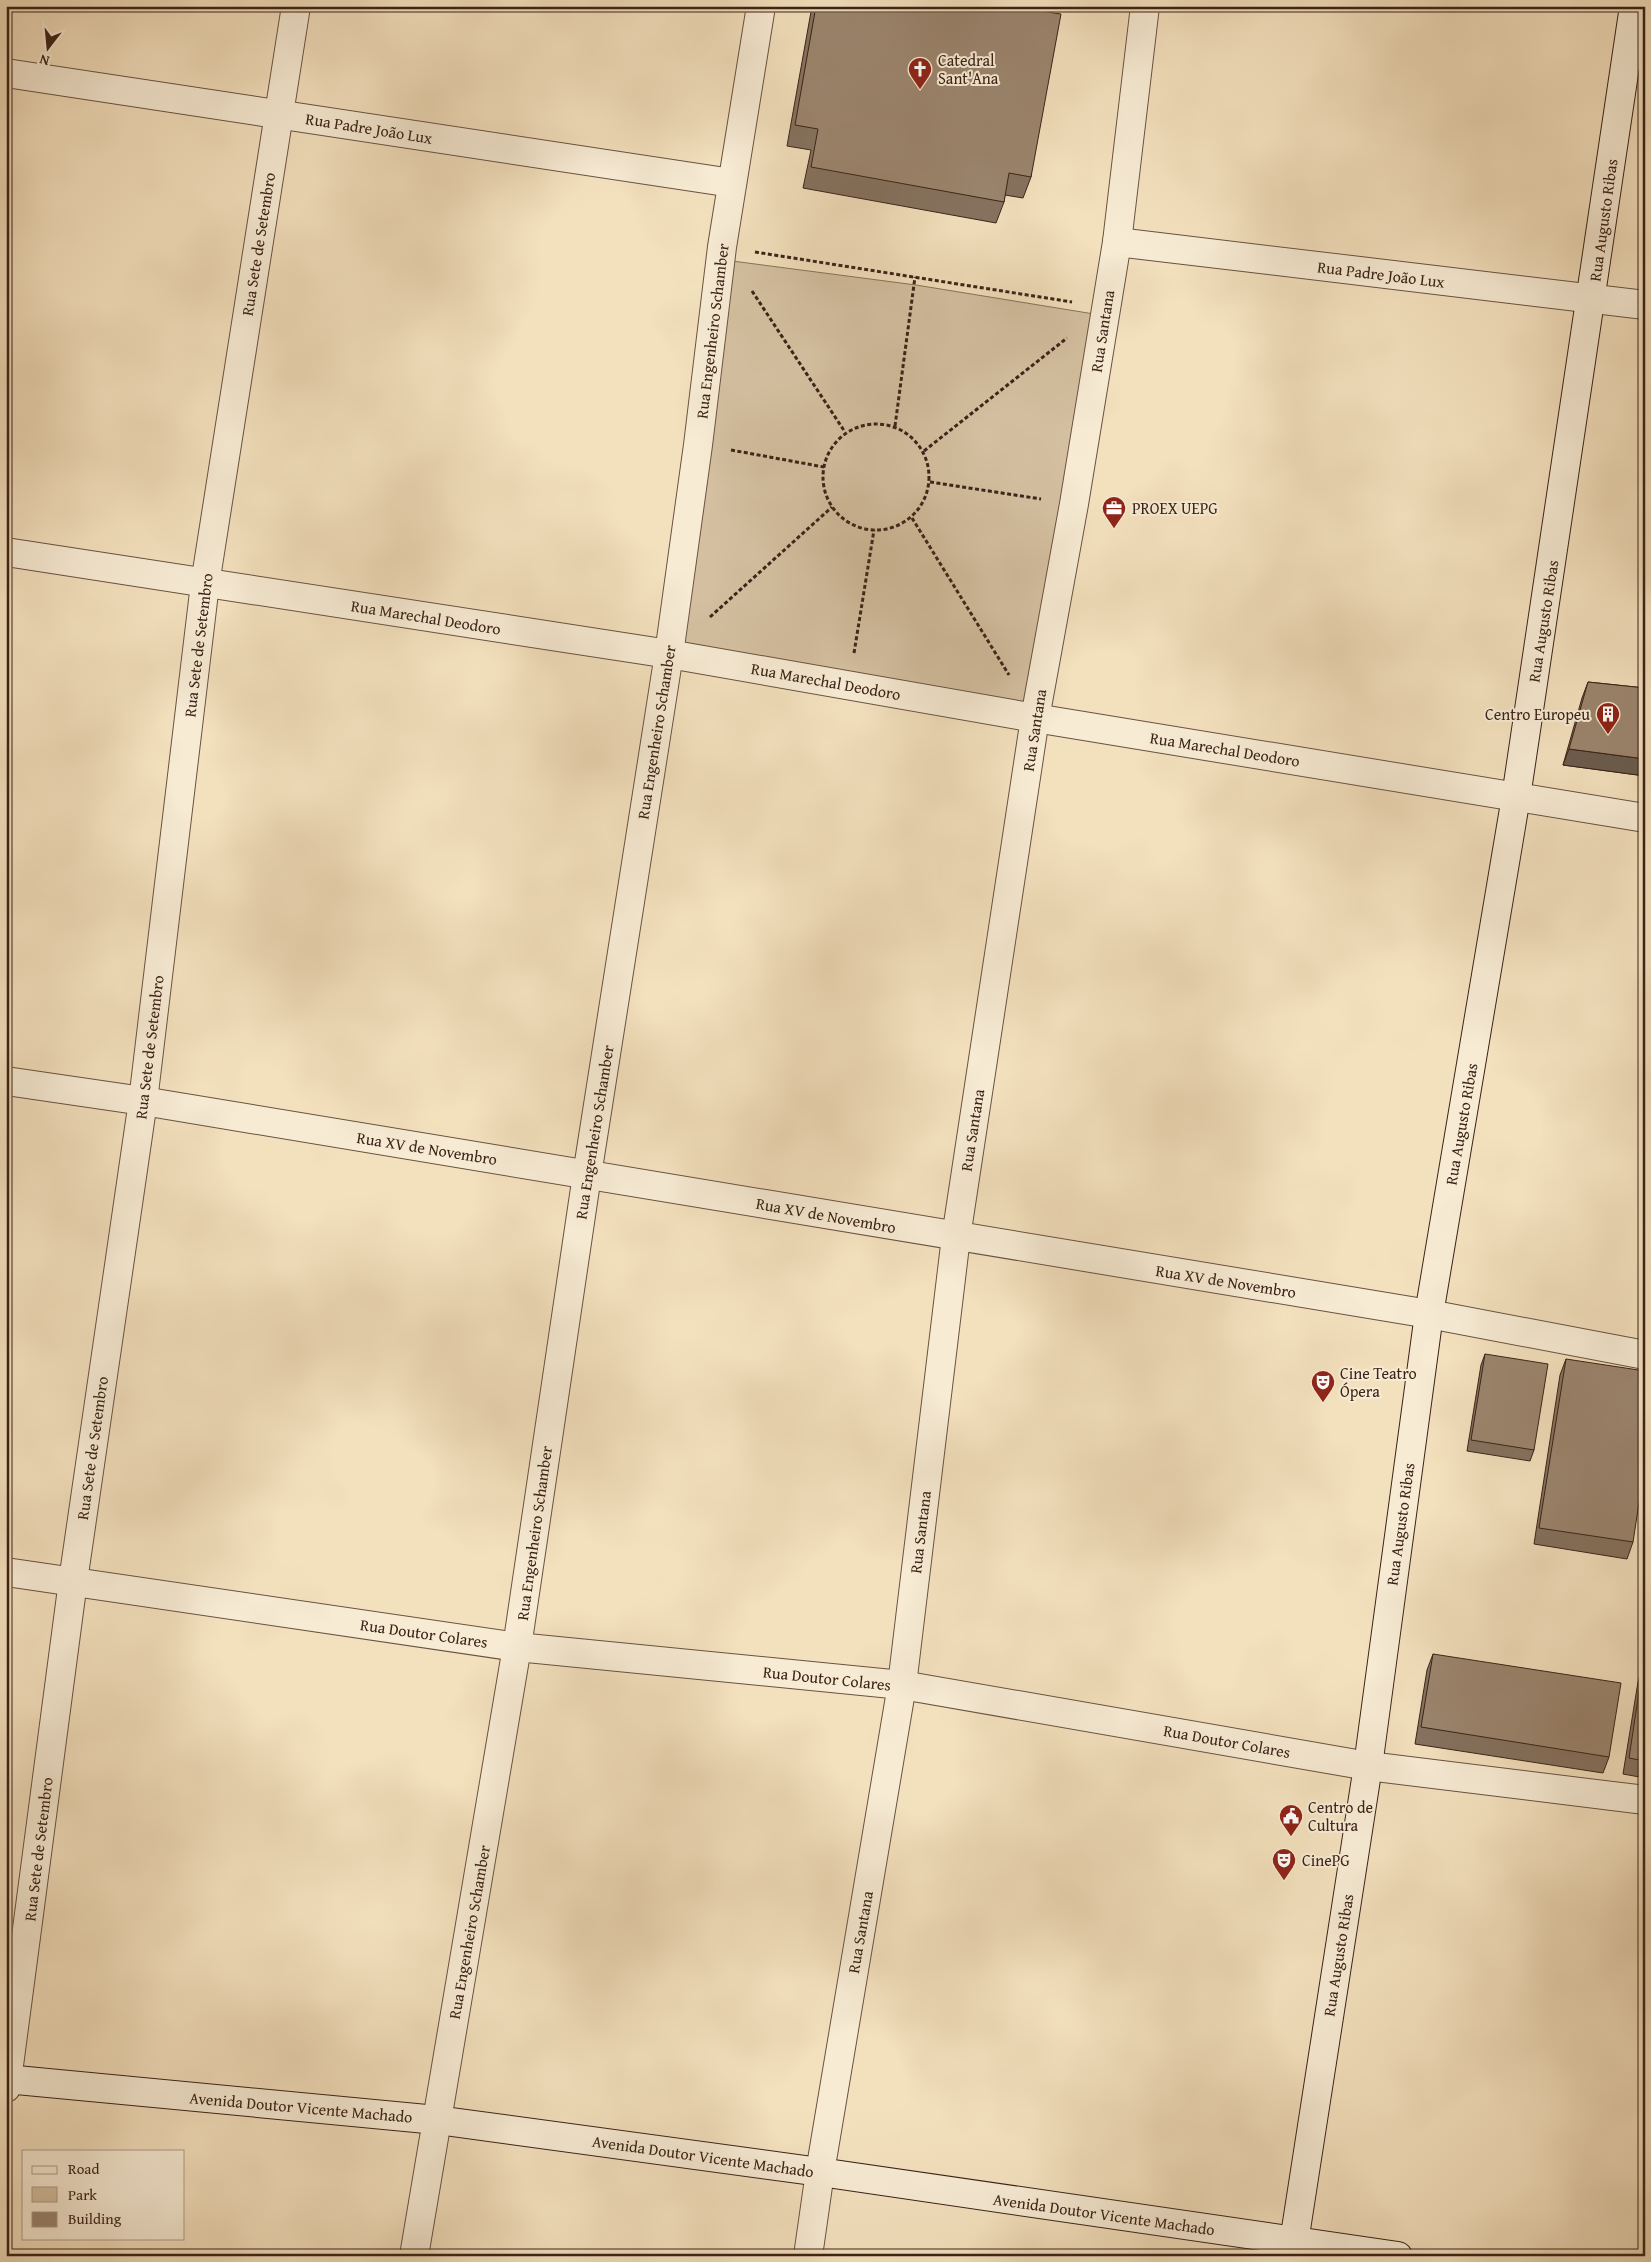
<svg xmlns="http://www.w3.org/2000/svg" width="1651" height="2262" font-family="'Gentium Book Plus',serif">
	<rect width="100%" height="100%" fill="#f3e0bd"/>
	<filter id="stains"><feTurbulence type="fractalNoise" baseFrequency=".004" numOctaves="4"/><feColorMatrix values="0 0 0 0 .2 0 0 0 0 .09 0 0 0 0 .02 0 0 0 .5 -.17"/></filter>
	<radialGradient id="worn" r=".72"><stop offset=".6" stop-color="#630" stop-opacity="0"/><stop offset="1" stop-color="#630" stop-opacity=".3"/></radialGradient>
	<path fill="#d4c0a1" stroke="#88725c" d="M732 261 916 285 1094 314 1025 707 681 645Z"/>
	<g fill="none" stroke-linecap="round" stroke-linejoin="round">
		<g stroke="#695241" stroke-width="30">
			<g id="minor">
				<path d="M6 73 732 183"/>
				<path d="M1117 242 1645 305"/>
				<path d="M6 552 669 654 1035 718 1645 818"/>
				<path d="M6 1081 143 1101 1429 1314 1645 1355"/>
				<path d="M6 1572 517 1647 902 1685 1368 1766 1645 1800"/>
				<path d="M6 2088 73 1581 143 1101 205 584 296 6"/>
				<path d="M414 2256 517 1647 587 1175 669 654 698 445 722 247 761 6"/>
				<path d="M808 2256 820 2172 902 1685 956 1237 1035 718 1074 504 1117 242 1145 6"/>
			</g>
		</g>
		<g stroke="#3b2318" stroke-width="30">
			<g id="secondary">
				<path d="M6 2079 437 2120 820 2172 1398 2256"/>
				<path d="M1294 2242 1368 1766 1429 1314 1516 797 1634 6"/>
			</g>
		</g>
		<g stroke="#3b2318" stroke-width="3" stroke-dasharray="4 2.5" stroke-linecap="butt">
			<path d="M755 252 1072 302"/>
			<path d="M752 291 845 432"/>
			<circle cx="876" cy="477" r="53"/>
			<path d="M895 426 915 277"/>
			<path d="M731 450 824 467"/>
			<path d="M924 451 1067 338"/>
			<path d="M930 482 1041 499"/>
			<path d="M912 518 1009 675"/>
			<path d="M710 617 832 507"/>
			<path d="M854 653 874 530"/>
		</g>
		<use href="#minor" stroke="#f7ebd4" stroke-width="28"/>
		<use href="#secondary" stroke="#f7ebd4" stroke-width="28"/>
	</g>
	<g fill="#85725f" stroke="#3b2318">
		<path d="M812 6H1041L1031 177 1023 198 1005 195 1004 202 996 223 803 188 811 150 787 146Z"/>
		<path d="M1588 682 1645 688V776L1563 765 1582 698Z"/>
		<path d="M1485 1354 1534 1450 1530 1461 1467 1451 1481 1365Z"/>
		<path d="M1566 1359 1633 1542 1627 1559 1534 1544 1560 1375Z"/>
		<path d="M1433 1654 1609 1757 1603 1773 1415 1744 1427 1670Z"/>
		<path d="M1643 1665 1645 1666V1778L1623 1774 1638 1682Z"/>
	</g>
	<path fill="#6c5d4d" stroke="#3b2318" d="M1569 749 1645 759V776L1563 765Z"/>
	<g fill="#9b856e" stroke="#3b2318">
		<path d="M816 6H1041V11L1061 14 1031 177 1009 173 1004 202 811 167 818 129 795 125Z"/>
		<path d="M1588 682 1645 688V759L1569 749Z"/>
		<path d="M1485 1354 1548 1364 1534 1450 1471 1440Z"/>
		<path d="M1566 1359 1645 1371V1464L1633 1542 1539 1528Z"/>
		<path d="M1433 1654 1621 1683 1609 1757 1421 1727Z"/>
		<path d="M1643 1665 1645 1666V1761L1629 1758Z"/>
	</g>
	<defs>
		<g id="church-pin" transform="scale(1.25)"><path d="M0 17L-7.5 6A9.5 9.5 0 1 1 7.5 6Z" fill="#8f2418" stroke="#f7ebd4"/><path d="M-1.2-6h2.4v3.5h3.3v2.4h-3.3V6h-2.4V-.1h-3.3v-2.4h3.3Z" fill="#fff"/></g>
		<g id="office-pin" transform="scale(1.25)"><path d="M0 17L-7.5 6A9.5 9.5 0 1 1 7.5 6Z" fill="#8f2418" stroke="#f7ebd4"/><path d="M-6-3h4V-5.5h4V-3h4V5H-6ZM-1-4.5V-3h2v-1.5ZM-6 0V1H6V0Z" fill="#fff"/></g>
		<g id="building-pin" transform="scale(1.25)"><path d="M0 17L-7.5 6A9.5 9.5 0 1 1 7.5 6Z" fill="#8f2418" stroke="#f7ebd4"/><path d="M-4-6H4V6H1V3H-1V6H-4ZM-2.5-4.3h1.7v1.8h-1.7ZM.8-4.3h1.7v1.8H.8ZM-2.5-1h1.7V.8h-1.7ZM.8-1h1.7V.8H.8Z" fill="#fff"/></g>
		<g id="theatre-pin" transform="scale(1.25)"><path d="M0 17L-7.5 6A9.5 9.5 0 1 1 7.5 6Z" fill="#8f2418" stroke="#f7ebd4"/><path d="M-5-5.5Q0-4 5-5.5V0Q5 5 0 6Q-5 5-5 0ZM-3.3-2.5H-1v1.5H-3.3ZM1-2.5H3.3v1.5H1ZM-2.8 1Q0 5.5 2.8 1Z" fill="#fff"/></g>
		<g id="civic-pin" transform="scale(1.25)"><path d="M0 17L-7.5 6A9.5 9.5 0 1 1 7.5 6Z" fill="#8f2418" stroke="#f7ebd4"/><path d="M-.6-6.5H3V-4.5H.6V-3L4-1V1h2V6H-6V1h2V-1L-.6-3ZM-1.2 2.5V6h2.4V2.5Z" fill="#fff"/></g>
	</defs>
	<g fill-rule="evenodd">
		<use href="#church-pin" x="920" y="69"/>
		<use href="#office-pin" x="1114" y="508"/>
		<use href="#building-pin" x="1608" y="714"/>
		<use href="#theatre-pin" x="1323" y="1382"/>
		<use href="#civic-pin" x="1291" y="1816"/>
		<use href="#theatre-pin" x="1284" y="1860"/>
	</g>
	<g text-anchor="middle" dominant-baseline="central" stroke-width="4" stroke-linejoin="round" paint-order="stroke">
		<g font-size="16" fill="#3b2318" stroke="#f7ebd4" text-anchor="start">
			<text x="938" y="60">Catedral<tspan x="938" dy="18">Sant'Ana</tspan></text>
			<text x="1132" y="508">PROEX UEPG</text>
			<text x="1590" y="714" text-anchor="end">Centro Europeu</text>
			<text x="1340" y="1373">Cine Teatro<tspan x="1340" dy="18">Ópera</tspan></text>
			<text x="1308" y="1807">Centro de<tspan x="1308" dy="18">Cultura</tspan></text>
			<text x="1302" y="1860">CinePG</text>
		</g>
		<g font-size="16" fill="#3b2318" stroke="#f7ebd4">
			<text transform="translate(369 128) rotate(9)">Rua Padre João Lux</text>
			<text transform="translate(1603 220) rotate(-82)">Rua Augusto Ribas</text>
			<text transform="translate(258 244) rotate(-81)">Rua Sete de Setembro</text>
			<text transform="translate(1381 274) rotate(7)">Rua Padre João Lux</text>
			<text transform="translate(712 331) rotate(-83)">Rua Engenheiro Schamber</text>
			<text transform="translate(1102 331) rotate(-81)">Rua Santana</text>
			<text transform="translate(426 617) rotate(9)">Rua Marechal Deodoro</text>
			<text transform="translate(1543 621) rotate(-81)">Rua Augusto Ribas</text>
			<text transform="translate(198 645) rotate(-83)">Rua Sete de Setembro</text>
			<text transform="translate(826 681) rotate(10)">Rua Marechal Deodoro</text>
			<text transform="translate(1034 730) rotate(-81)">Rua Santana</text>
			<text transform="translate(656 732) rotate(-81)">Rua Engenheiro Schamber</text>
			<text transform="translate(1225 749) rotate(9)">Rua Marechal Deodoro</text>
			<text transform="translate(149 1047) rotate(-83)">Rua Sete de Setembro</text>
			<text transform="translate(1461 1124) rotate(-80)">Rua Augusto Ribas</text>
			<text transform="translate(972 1130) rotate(-81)">Rua Santana</text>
			<text transform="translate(594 1132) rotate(-81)">Rua Engenheiro Schamber</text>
			<text transform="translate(427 1148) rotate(9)">Rua XV de Novembro</text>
			<text transform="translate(826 1215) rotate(10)">Rua XV de Novembro</text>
			<text transform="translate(1226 1281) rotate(9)">Rua XV de Novembro</text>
			<text transform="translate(92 1448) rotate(-82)">Rua Sete de Setembro</text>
			<text transform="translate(1400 1524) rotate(-82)">Rua Augusto Ribas</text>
			<text transform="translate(920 1532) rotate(-83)">Rua Santana</text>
			<text transform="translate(534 1533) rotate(-82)">Rua Engenheiro Schamber</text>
			<text transform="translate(424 1633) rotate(8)">Rua Doutor Colares</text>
			<text transform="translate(827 1678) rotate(6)">Rua Doutor Colares</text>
			<text transform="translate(1227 1741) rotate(10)">Rua Doutor Colares</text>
			<text transform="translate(38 1849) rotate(-83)">Rua Sete de Setembro</text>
			<text transform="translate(469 1932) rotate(-80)">Rua Engenheiro Schamber</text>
			<text transform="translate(860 1932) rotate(-80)">Rua Santana</text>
			<text transform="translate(1338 1955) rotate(-81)">Rua Augusto Ribas</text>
			<text transform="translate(301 2107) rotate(5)">Avenida Doutor Vicente Machado</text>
			<text transform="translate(703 2156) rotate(8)">Avenida Doutor Vicente Machado</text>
			<text transform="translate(1104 2214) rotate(8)">Avenida Doutor Vicente Machado</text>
		</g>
	</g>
	<rect width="1651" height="2262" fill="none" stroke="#f3e0bd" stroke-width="25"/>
	<rect x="8" y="8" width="1636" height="2247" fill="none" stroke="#3b2318" stroke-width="2.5"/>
	<rect x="12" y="12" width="1626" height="2237" fill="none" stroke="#3b2318"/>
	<rect x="22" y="2150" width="162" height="90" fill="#f7ebd4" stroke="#ac9b89"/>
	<rect x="32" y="2166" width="25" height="8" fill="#f7ebd4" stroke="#ac9b89"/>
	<text x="68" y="2174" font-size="15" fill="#3b2318">Road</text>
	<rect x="32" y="2187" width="25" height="15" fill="#d4c0a1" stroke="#ac9b89"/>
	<text x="68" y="2200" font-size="15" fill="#3b2318">Park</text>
	<rect x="32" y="2212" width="25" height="15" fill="#9b856e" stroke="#ac9b89"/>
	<text x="68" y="2224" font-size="15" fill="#3b2318">Building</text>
	<g transform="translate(48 48) rotate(196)" stroke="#f7ebd4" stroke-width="4" paint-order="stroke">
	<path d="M0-4L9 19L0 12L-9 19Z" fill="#3b2318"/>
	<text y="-8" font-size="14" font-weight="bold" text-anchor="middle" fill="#3b2318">N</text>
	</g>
	<rect width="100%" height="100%" filter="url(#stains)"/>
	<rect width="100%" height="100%" fill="url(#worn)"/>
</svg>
